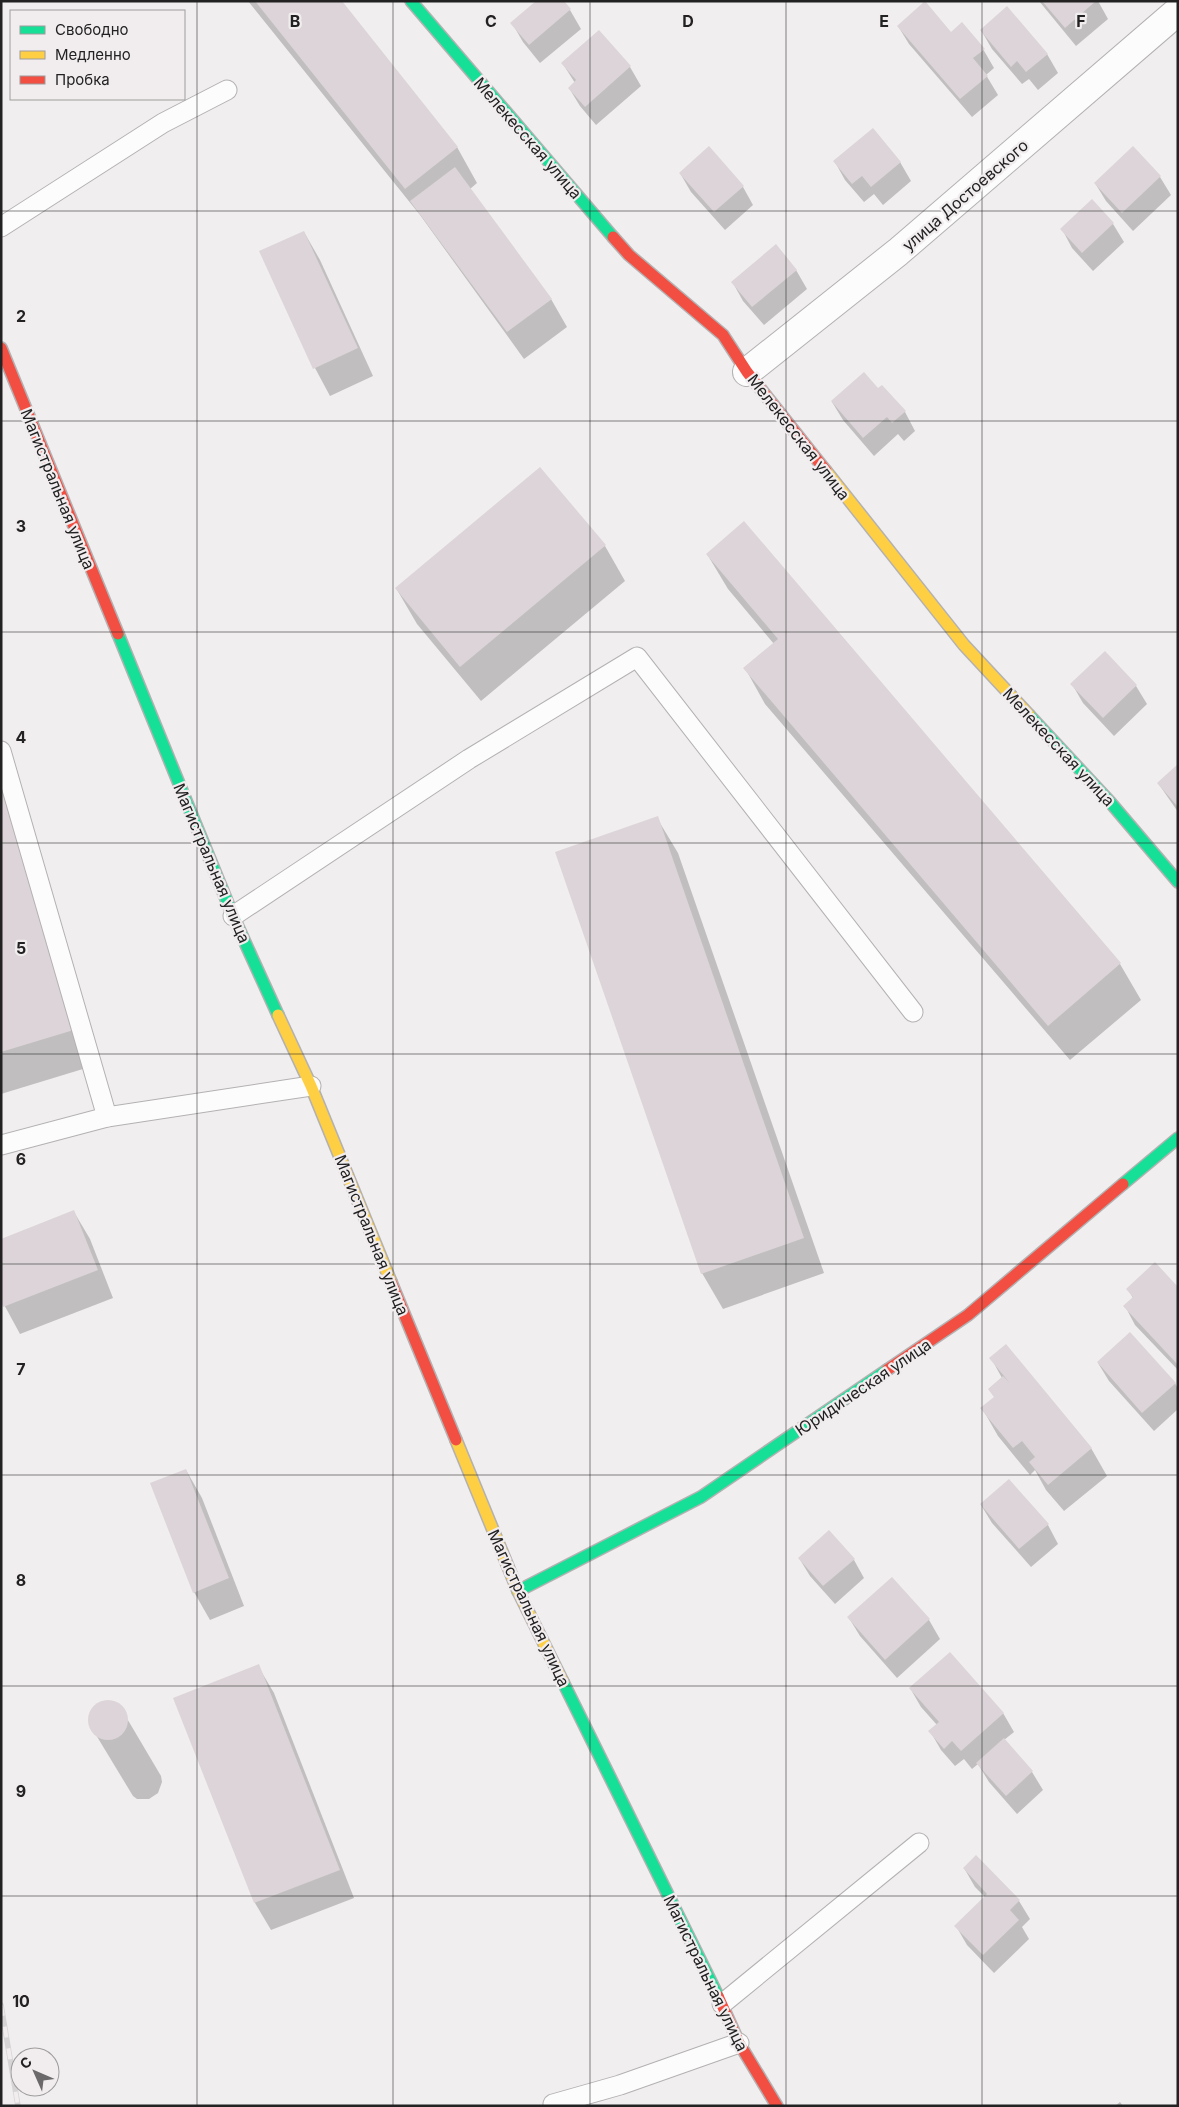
<svg xmlns="http://www.w3.org/2000/svg" width="1179" height="2107" font-family="Inter,sans-serif">
	<rect width="100%" height="100%" fill="#f0eeef"/>
	<g fill="#0003">
		<path d="M248 1H340L457 147 477 183 470 189 551 299 567 327 524 359 420 215Z"/>
		<path d="M1039 1H1098L1108 19 1076 46Z"/>
		<path d="M570 10 581 29 540 63 523 42 512 23Z"/>
		<path d="M898 26 950 33 983 49 994 68 986 75 998 95 972 117 909 44Z"/>
		<path d="M981 30 1047 54 1058 73 1038 90 1029 79 1022 84 992 49Z"/>
		<path d="M599 32 630 67 641 86 596 125 580 106 569 88 575 83 563 64Z"/>
		<path d="M835 162H900L911 181 883 205 874 194 864 202 845 180Z"/>
		<path d="M680 173 743 187 753 205 725 230 691 192Z"/>
		<path d="M1160 177 1171 195 1133 231 1106 201 1095 183Z"/>
		<path d="M1113 224 1124 242 1093 271 1072 248 1062 229Z"/>
		<path d="M304 232 320 260 373 376 330 396 315 368Z"/>
		<path d="M796 270 807 289 764 325 743 301 733 283Z"/>
		<path d="M878 390 905 412 915 431 904 441 898 434 874 456 843 420 832 402Z"/>
		<path d="M744 523 1120 964 1141 1000 1070 1060 765 704 745 668 774 644 728 589 707 554Z"/>
		<path d="M605 546 625 581 481 701 417 624 396 588Z"/>
		<path d="M1105 653 1136 686 1147 704 1114 736 1083 703 1072 684Z"/>
		<path d="M1 752 96 1065 1 1094Z"/>
		<path d="M1178 766V812L1158 783Z"/>
		<path d="M657 818 678 853 824 1273 723 1309 702 1273Z"/>
		<path d="M74 1212 90 1239 113 1298 20 1334 1 1299Z"/>
		<path d="M1128 1289H1178V1370L1135 1325 1125 1306 1133 1298Z"/>
		<path d="M991 1358 1091 1448 1107 1476 1064 1511 1046 1490 1035 1470 1030 1475 998 1436 982 1408 995 1398 989 1389 1002 1378Z"/>
		<path d="M1098 1363 1175 1383 1178 1389V1409L1154 1431 1109 1381Z"/>
		<path d="M186 1470 202 1498 244 1606 210 1620 194 1592Z"/>
		<path d="M981 1505 1048 1525 1058 1544 1031 1567 992 1523Z"/>
		<path d="M799 1558 854 1560 864 1578 835 1604 810 1576Z"/>
		<path d="M892 1579 929 1620 940 1639 897 1678 860 1636 849 1618Z"/>
		<path d="M258 1666 274 1693 354 1898 271 1930 255 1903 175 1699Z"/>
		<path d="M910 1688 1003 1713 1014 1732 1004 1740 1032 1772 1043 1790 1017 1814 989 1782 978 1764 972 1769 964 1759 955 1766 941 1750 930 1731 937 1725 921 1707Z"/>
		<path d="M106 1702 119 1705 161 1776 162 1782 158 1793 149 1799H137L133 1796 90 1725V1719L95 1707Z"/>
		<path d="M964 1868 1019 1901 1030 1919 1022 1927 1029 1939 994 1973 967 1945 956 1926 985 1897 975 1887Z"/>
		<path d="M1120 2102 1123 2106H1115Z"/>
	</g>
	<g fill="#dcd4d8">
		<path d="M255 1H342L458 147 405 189Z"/>
		<path d="M536 1H564L571 9 529 45 510 23Z"/>
		<path d="M925 1 951 32 962 22 985 49 973 58 988 76 960 99 897 26Z"/>
		<path d="M1042 1H1096L1065 28Z"/>
		<path d="M1007 6 1048 54 1026 72 1017 61 1011 67 980 30Z"/>
		<path d="M599 30 631 66 585 107 568 88 576 80 561 63Z"/>
		<path d="M873 128 901 162 871 187 862 176 852 184 833 161Z"/>
		<path d="M709 146 744 186 714 212 679 173Z"/>
		<path d="M1133 146 1161 176 1122 213 1094 183Z"/>
		<path d="M455 167 552 299 507 332 410 201Z"/>
		<path d="M1092 199 1114 223 1082 253 1060 229Z"/>
		<path d="M304 231 358 348 313 369 259 251Z"/>
		<path d="M776 244 797 270 752 307 731 282Z"/>
		<path d="M864 372 878 388 882 385 906 411 892 423 887 417 863 438 831 401Z"/>
		<path d="M540 467 606 545 460 667 395 588Z"/>
		<path d="M744 521 1121 963 1048 1026 743 668 778 639 706 554Z"/>
		<path d="M1105 651 1137 685 1103 718 1070 684Z"/>
		<path d="M1178 764V807L1157 783Z"/>
		<path d="M1 782 77 1029 1 1052Z"/>
		<path d="M658 816 804 1238 701 1274 555 852Z"/>
		<path d="M74 1210 98 1270 3 1307 1 1302V1239Z"/>
		<path d="M1155 1262 1178 1287V1365L1123 1306 1133 1297 1126 1289Z"/>
		<path d="M1130 1332 1176 1383 1142 1413 1097 1362Z"/>
		<path d="M1006 1344 1092 1448 1048 1485 1029 1462 1035 1457 1022 1441 1013 1448 980 1408 994 1397 988 1389 1003 1376 1009 1382 989 1358Z"/>
		<path d="M186 1469 229 1578 193 1593 150 1483Z"/>
		<path d="M1009 1479 1049 1524 1019 1549 980 1504Z"/>
		<path d="M829 1530 855 1559 823 1586 798 1558Z"/>
		<path d="M892 1577 930 1619 885 1660 847 1617Z"/>
		<path d="M950 1652 1004 1713 961 1751 952 1741 944 1749 928 1731 939 1722 909 1688Z"/>
		<path d="M259 1664 340 1870 254 1903 173 1698Z"/>
		<circle cx="108" cy="1720" r="20"/>
		<path d="M1004 1738 1033 1771 1006 1796 976 1763Z"/>
		<path d="M976 1855 1020 1900 1010 1910 1019 1920 983 1955 954 1926 987 1894 963 1868Z"/>
	</g>
	<g fill="none" stroke-linecap="round" stroke-linejoin="round">
		<g stroke="#b3b1b2" stroke-width="21">
			<g id="lane">
				<path d="M1 227 163 123 227 90"/>
				<path d="M1 751 107 1117"/>
				<path d="M233 916 469 759 637 657 913 1012"/>
				<path d="M1 1145 107 1117 311 1086"/>
				<path d="M722 2004 919 1843"/>
				<path d="M554 2106 553 2104 620 2085 739 2043"/>
			</g>
		</g>
		<g stroke="#b3b1b2" stroke-width="30">
			<path id="street" d="M747 372 898 252 1178 11"/>
		</g>
		<g stroke="#b3b1b2" stroke-width="14">
			<g id="fast">
				<path d="M411 1 613 237"/>
				<path d="M118 634 233 916 278 1015"/>
				<path d="M1029 715 1110 802 1178 882"/>
				<path d="M1123 1184 1178 1138"/>
				<path d="M518 1591 701 1497 887 1370"/>
				<path d="M563 1682 718 1996"/>
			</g>
		</g>
		<g stroke="#b3b1b2" stroke-width="14">
			<g id="slow">
				<path d="M826 471 964 645 1029 715"/>
				<path d="M278 1015 311 1086 391 1282"/>
				<path d="M456 1440 518 1591 563 1682"/>
			</g>
		</g>
		<g stroke="#b3b1b2" stroke-width="14">
			<g id="jam">
				<path d="M613 237 629 255 723 335 747 372 826 471"/>
				<path d="M1 348 118 634"/>
				<path d="M391 1282 456 1440"/>
				<path d="M887 1370 968 1315 1123 1184"/>
				<path d="M718 1996 739 2043 777 2106"/>
			</g>
		</g>
		<use href="#lane" stroke="#fdfcfd" stroke-width="19"/>
		<use href="#street" stroke="#fdfcfd" stroke-width="28"/>
		<use href="#fast" stroke="#16e098" stroke-width="11"/>
		<use href="#slow" stroke="#ffcf43" stroke-width="11"/>
		<use href="#jam" stroke="#f24e42" stroke-width="11"/>
		<g stroke="#d6d4d5" stroke-width="5.5">
			<path id="rail" d="M1 2005 18 2106"/>
		</g>
		<use href="#rail" stroke="#f1edee" stroke-width="4" stroke-dasharray="11" stroke-linecap="butt"/>
	</g>
	<path fill="none" stroke="#232222" stroke-width="1" stroke-opacity="0.55" d="M197 1V2106M393 1V2106M590 1V2106M786 1V2106M982 1V2106M1 211H1178M1 421H1178M1 632H1178M1 843H1178M1 1054H1178M1 1264H1178M1 1475H1178M1 1686H1178M1 1896H1178"/>
	<g text-anchor="middle" dominant-baseline="central" stroke-width="4.5" stroke-linejoin="round" paint-order="stroke">
		<g font-size="16" fill="#232222" stroke="#f1edee">
			<text transform="translate(528 138) rotate(49)">Мелекесская улица</text>
			<text transform="translate(965 195) rotate(-41)">улица Достоевского</text>
			<text transform="translate(799 437) rotate(52)">Мелекесская улица</text>
			<text transform="translate(58 489) rotate(68)">Магистральная улица</text>
			<text transform="translate(1059 747) rotate(47)">Мелекесская улица</text>
			<text transform="translate(212 863) rotate(67)">Магистральная улица</text>
			<text transform="translate(372 1235) rotate(68)">Магистральная улица</text>
			<text transform="translate(863 1387) rotate(-34)">Юридическая улица</text>
			<text transform="translate(529 1608) rotate(65)">Магистральная улица</text>
			<text transform="translate(706 1973) rotate(64)">Магистральная улица</text>
		</g>
	</g>
	<g font-size="16" text-anchor="middle" font-weight="bold" fill="#232222" stroke="#f1edee" stroke-width="4.5" stroke-linejoin="round" paint-order="stroke">
		<text x="295" y="27">B</text>
		<text x="491" y="27">C</text>
		<text x="688" y="27">D</text>
		<text x="884" y="27">E</text>
		<text x="1081" y="27">F</text>
		<text x="21" y="322">2</text>
		<text x="21" y="532">3</text>
		<text x="21" y="743">4</text>
		<text x="21" y="954">5</text>
		<text x="21" y="1165">6</text>
		<text x="21" y="1375">7</text>
		<text x="21" y="1586">8</text>
		<text x="21" y="1797">9</text>
		<text x="21" y="2007">10</text>
	</g>
	<rect width="1179" height="2107" fill="none" stroke="#232222" stroke-width="5"/>
	<rect x="10" y="10" width="175" height="90" fill="#f1edee" stroke="#9f9c9c"/>
	<rect x="20" y="26" width="25" height="8" fill="#16e098" stroke="#9f9c9c"/>
	<text x="55" y="35" font-size="15" fill="#232222">Свободно</text>
	<rect x="20" y="51" width="25" height="8" fill="#ffcf43" stroke="#9f9c9c"/>
	<text x="55" y="60" font-size="15" fill="#232222">Медленно</text>
	<rect x="20" y="76" width="25" height="8" fill="#f24e42" stroke="#9f9c9c"/>
	<text x="55" y="85" font-size="15" fill="#232222">Пробка</text>
	<g transform="translate(35 2072) rotate(315)"><circle r="24" fill="#f1edee" stroke="#9f9c9c"/>
	<path d="M0-4L9 19L0 12L-9 19Z" fill="#6b696a"/>
	<text y="-8" font-size="14" font-weight="bold" text-anchor="middle" fill="#232222">С</text>
	</g>
</svg>
